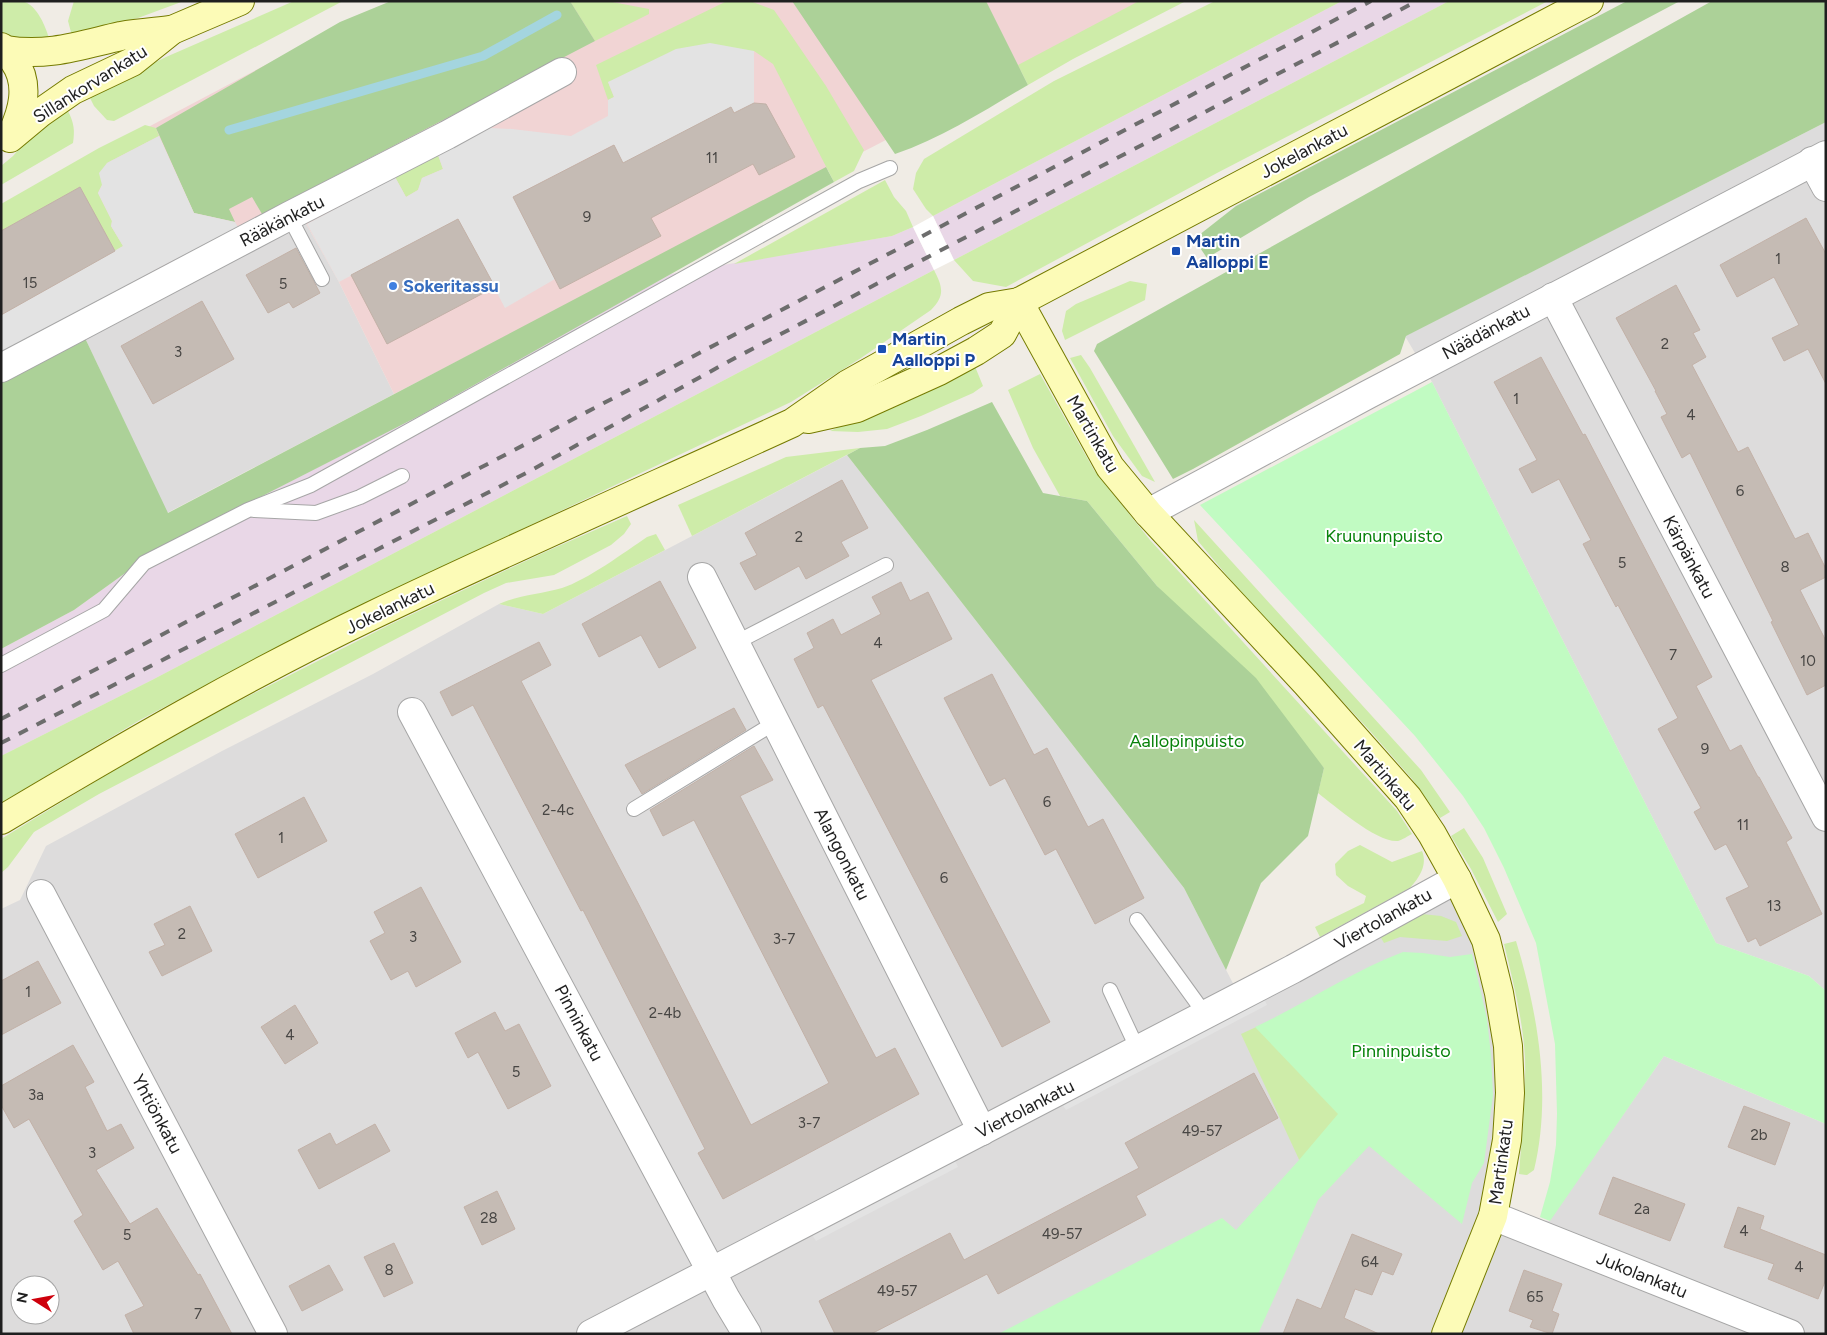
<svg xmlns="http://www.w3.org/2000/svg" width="1827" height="1335" font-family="Figtree,sans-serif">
	<rect width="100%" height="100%" fill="#f0ece5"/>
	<g fill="#dddcdc" fill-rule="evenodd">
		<path d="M1826 122V991L1809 976 1716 943 1432 382 1405 336Z"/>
		<path d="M299 211 339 282 394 394 167 513 85 338Z"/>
		<path d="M847 455 1184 888 1240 997 1457 879 1499 993 1493 1216 1549 1221 1664 1056 1826 1124V1334H1V909L20 900 46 846 222 751 373 674 499 604 543 614ZM20 1285H50V1315H20Z"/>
	</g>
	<path fill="#f1d4d4" d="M416 1H1155L394 394 339 282 299 211 1 368V211L152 125 326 33Z"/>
	<g fill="#e9d7e7">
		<path d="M1342 1H1449L954 260 933 216Z"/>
		<path d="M913 227 934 270 152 680 1 756V649L74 610 142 561 241 507 421 414 671 274 892 236Z"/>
	</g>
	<g fill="#ceeca9">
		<path d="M1 1C8 1 16 0 22 1 38 5 46 28 50 41 33 42 15 42 1 32Z"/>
		<path d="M74 1H184L138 18 72 36 68 21Z"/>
		<path d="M294 1H343L114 121 107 120 94 106 90 98 93 93 166 57Z"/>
		<path d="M570 1H607L649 9V14L595 41Z"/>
		<path d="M727 1H750L774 10 826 86 864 150 854 171 834 182 773 64 754 51 608 82 614 97 608 100 596 65Z"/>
		<path d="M1139 1H1186L1073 59 1028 85 1018 65Z"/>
		<path d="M1215 1H1342L933 216 926 209 913 189 916 173 924 159 1054 81Z"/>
		<path d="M1449 1H1548L1217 173 1006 287 973 281 954 260Z"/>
		<path d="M63 111H68C74 123 75 130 73 143L1 185V166L13 156 28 139Z"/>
		<path d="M145 125 156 128 159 136 107 163 102 185 98 193 112 221 111 226 123 246 115 251 80 187 1 231V204L99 148Z"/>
		<path d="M438 155 443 169 422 178 418 190 406 197 395 177Z"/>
		<path d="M885 180 894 197 906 211 913 227 892 236 734 264Z"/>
		<path d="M934 270C942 286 946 295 931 310L861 358 791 402 315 627 140 720 1 803V756L152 680Z"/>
		<path d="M1130 281 1147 284 1145 300 1065 340 1062 331 1066 311 1076 304Z"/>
		<path d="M1081 355 1090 368 1155 482 1142 476 1113 436 1070 358Z"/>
		<path d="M974 364 983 386 973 393 921 416 887 429 858 432 830 431 889 405Z"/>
		<path d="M1040 374 1094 470 1150 540 1397 811 1412 834C1408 836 1402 840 1398 841 1377 843 1335 806 1318 793L1324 768 1157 586 1087 501 1060 496 1033 448 1008 390Z"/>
		<path d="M860 448 692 536 678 505 786 457Z"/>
		<path d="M627 516 631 524 624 534 611 545 554 575 506 583 484 593 99 794 34 832 8 867 1 873V839L116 769 221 710 391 624 545 552Z"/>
		<path d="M1194 520 1421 770 1450 812 1440 818 1412 779 1370 731 1234 584 1198 541Z"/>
		<path d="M656 534 665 550 543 614 499 604C519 595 541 594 562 588 587 580 625 552 647 537Z"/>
		<path d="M1464 828 1483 858 1507 914 1498 922 1471 869 1451 836Z"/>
		<path d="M1360 845 1392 862 1422 851C1428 865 1419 878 1410 888L1320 937 1315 927 1364 903 1366 896 1348 886 1336 875 1335 864 1348 851Z"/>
		<path d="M1422 914 1441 916 1456 922 1462 936 1447 941 1400 937 1384 943 1380 936Z"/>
		<path d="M1516 941C1538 1013 1552 1096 1534 1170L1527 1175 1519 1174C1522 1135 1526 1097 1525 1058 1523 1020 1513 981 1504 944Z"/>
		<path d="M1276 1018 1374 1109 1308 1179 1241 1034Z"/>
	</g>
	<g fill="#acd198">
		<path d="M391 1H570L595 41 262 214 252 197 229 209 235 222 194 213 156 128 340 22Z"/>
		<path d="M792 1H986L1028 85C985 110 943 138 895 154Z"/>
		<path d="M1627 1H1680L1309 197 1207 258 1194 239 1236 206Z"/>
		<path d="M1712 1H1826V122L1406 336 1400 354 1193 469 1173 479 1094 351 1097 344Z"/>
		<path d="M826 167 834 182 421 415 241 507 142 561 74 610 1 649V383L85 338 168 513Z"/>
		<path d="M992 402 1043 493 1087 501 1157 586 1256 678 1324 768 1308 836 1261 883 1226 970 1184 888 847 455 860 448 885 446 927 430Z"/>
	</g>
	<g fill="#c1fbc2">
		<path d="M1432 382 1716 943 1809 976 1826 991V1124L1664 1056 1550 1221 1540 1217 1550 1182 1556 1145 1557 1114 1555 1044 1536 943 1504 868 1484 828 1463 796 1415 736 1200 505Z"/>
		<path d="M1403 952 1423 953 1450 957 1472 954 1487 1019 1491 1055 1493 1095 1484 1163 1472 1183 1462 1224 1369 1146 1318 1200 1258 1334H998L1222 1218 1236 1230 1299 1160 1338 1114 1255 1027C1305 1004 1352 971 1403 952Z"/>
	</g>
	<g fill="#e3e3e3">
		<path d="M710 43 754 51V103L734 113 731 107 633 182 613 145 513 197 555 279 505 308 458 219 339 282 307 224 395 177 406 197 418 190 422 178 443 169 438 155 490 128 512 129 571 136 608 116V100L614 97 608 82 676 49Z"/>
		<path d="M159 136 194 213 235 222 239 229 170 262 1 353V315L123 246 111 226 112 221 98 193 102 185 99 173 107 163Z"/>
		<path d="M1263 997 1267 1005 1066 1110 1061 1103Z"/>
		<path d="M954 1159 958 1167 816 1241 810 1232Z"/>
	</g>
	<path fill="#fff" d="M933 216 954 260 934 270 913 227Z"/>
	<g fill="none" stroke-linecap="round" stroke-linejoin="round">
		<path stroke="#a4d5df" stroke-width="9" d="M229 130 483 56 557 15"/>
	</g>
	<g fill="#c5bbb4" stroke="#c2b1a7">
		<path d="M754 103 766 104 795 157 759 175 753 164 651 218 661 236 560 289 513 197 614 145 623 163 731 107 734 113Z"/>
		<path d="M80 187 115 251 1 315V231Z"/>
		<path d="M1806 218 1826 254V384L1808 349 1784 361 1772 338 1799 325 1774 277 1737 297 1720 265Z"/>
		<path d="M458 219 495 287 387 344 351 275Z"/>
		<path d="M296 248 320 293 293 308 289 302 268 313 246 275Z"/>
		<path d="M1676 285 1700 330 1693 333 1706 357 1692 365 1738 452 1748 447 1795 539 1808 533 1826 569V577L1800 590 1826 641V685L1807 695 1771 622 1773 621 1690 453 1682 458 1661 417 1667 414 1655 391H1656L1616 318Z"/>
		<path d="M202 301 234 359 153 404 121 346Z"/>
		<path d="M1541 357 1583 435 1585 434 1712 677 1696 686 1730 751 1741 745 1758 777H1759L1792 838 1786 842 1822 914 1760 946 1756 938 1748 942 1726 898 1749 887 1726 844 1715 850 1694 812 1701 808 1658 729 1678 718 1618 605 1616 607 1583 544 1591 540 1559 479 1532 493 1519 469 1537 460 1494 382Z"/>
		<path d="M842 480 868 528 841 542 849 556 806 579 799 566 755 590 740 563 757 555 745 533Z"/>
		<path d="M660 581 696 648 659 668 641 635 599 657 582 624Z"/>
		<path d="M901 582 910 601 928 592 952 639 871 680 1050 1022 1002 1047 823 705 818 708 794 659 814 648 807 633 833 619 841 635 881 614 872 597Z"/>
		<path d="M539 642 551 665 521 681 638 903 751 1125 829 1083 694 820 663 836 650 810 754 746 773 780 740 796 876 1058 895 1048 919 1094 723 1199 698 1153 705 1149 583 910 581 911 473 705 452 716 440 692Z"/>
		<path d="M992 674 1034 755 1047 748 1088 827 1103 819 1144 898 1095 924 1056 849 1045 855 1005 778 990 786 944 698Z"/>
		<path d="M734 708 746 730 642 794 625 765Z"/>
		<path d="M304 797 327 841 258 878 235 834Z"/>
		<path d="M421 887 461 962 416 987 408 971 391 980 370 941 385 933 374 912Z"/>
		<path d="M190 906 212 951 162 976 149 952 165 945 154 924Z"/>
		<path d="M38 961 61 1003 1 1035V981Z"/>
		<path d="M295 1005 318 1043 285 1064 261 1027Z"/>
		<path d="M495 1012 505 1031 519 1024 551 1086 508 1109 478 1052 468 1058 455 1033Z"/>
		<path d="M73 1045 94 1082 85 1087 107 1131 121 1124 134 1148 96 1170 130 1224 157 1208 198 1275 200 1274 232 1334H134L125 1315 144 1306 118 1261 103 1270 74 1221 83 1215 29 1119 14 1128 1 1105V1086Z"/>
		<path d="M1254 1073 1278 1118 1136 1196 1146 1215 998 1294 987 1274 871 1334H835L819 1301 950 1233 964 1260 1139 1168 1125 1143Z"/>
		<path d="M1744 1106 1790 1123 1775 1165 1728 1147Z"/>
		<path d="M375 1124 390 1151 319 1189 298 1150 330 1133 336 1145Z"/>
		<path d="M1613 1177 1685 1204 1670 1241 1599 1214Z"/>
		<path d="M497 1191 515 1229 482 1245 464 1207Z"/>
		<path d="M1738 1207 1764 1216 1760 1229 1826 1255V1279L1818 1299 1768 1279 1774 1264 1724 1247Z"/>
		<path d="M1352 1234 1402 1254 1393 1275 1382 1271 1372 1295 1355 1289 1344 1318 1379 1334H1283L1297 1299 1321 1309Z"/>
		<path d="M394 1243 413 1283 384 1297 364 1257Z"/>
		<path d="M329 1265 343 1290 302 1311 289 1286Z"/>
		<path d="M1524 1270 1562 1284 1552 1311 1559 1314 1552 1334 1530 1327 1533 1320 1509 1311Z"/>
	</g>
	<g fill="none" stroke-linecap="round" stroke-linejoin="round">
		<g stroke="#a6a6a6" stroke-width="16">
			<g id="lane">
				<path d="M289 216 322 279"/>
				<path d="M254 510 316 513 360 497 402 476"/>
				<path d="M735 643 886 565"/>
				<path d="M1 665 104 610 144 563 248 510 311 485 859 181 890 168"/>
				<path d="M634 809 776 722"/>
				<path d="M1137 920 1205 1014"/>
				<path d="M1110 990 1138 1050"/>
			</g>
		</g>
		<g stroke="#a6a6a6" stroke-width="30">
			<g id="street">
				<path d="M1812 161 1826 187"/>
				<path d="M1553 297 1826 817"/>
				<path d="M1 368 289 216 447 135 562 72"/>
				<path d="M1148 513 1367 395 1826 155"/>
				<path d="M702 577 982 1131"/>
				<path d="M412 712 726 1299 747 1334"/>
				<path d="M41 894 273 1334"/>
				<path d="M1493 1216 1790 1334"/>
				<path d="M591 1334 1293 969 1457 879"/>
			</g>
		</g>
		<g stroke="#757b01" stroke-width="30">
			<g id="secondary">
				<path d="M1 47C7 51 11 56 14 61 31 85 22 113 11 136"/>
				<path d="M6 50C48 57 81 45 121 36 138 33 155 32 172 30"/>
				<path d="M10 138 40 113 73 90 132 62 172 30 240 1"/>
				<path d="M1019 302 1110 467 1148 513 1306 683 1408 798 1432 834 1457 879 1486 940 1499 993 1508 1046 1510 1093 1507 1140 1493 1216 1446 1334"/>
				<path d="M808 419 857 408 939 371 976 351 1002 334 1019 302"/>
				<path d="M1 820C122 748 244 677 371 616 510 549 652 487 792 423L848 384 961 321 989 307 1019 302 1589 1"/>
			</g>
		</g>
		<use href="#lane" stroke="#fff" stroke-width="14"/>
		<use href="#street" stroke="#fff" stroke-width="28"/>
		<use href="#secondary" stroke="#fcfbb7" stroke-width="28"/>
		<g stroke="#6d6d6d" stroke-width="4" stroke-dasharray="10 10" stroke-linecap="butt">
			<path d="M1 719 1371 1"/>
			<path d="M1 743 528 472 735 358 1417 1"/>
		</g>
	</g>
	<g fill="#1a4fb4" stroke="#fff" stroke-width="2">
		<rect x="1171" y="246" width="10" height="10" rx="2.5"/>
		<rect x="877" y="344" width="10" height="10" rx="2.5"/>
	</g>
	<circle fill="#3f7fe0" stroke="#fff" stroke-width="2" cx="393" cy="286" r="5"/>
	<g text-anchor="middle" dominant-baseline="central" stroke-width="4" stroke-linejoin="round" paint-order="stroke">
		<g font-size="15" fill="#484644">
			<text x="712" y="158">11</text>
			<text x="587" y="217">9</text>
			<text x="1778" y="259">1</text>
			<text x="30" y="283">15</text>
			<text x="283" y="284">5</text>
			<text x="1665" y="344">2</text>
			<text x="178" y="352">3</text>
			<text x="1516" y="399">1</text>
			<text x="1691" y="415">4</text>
			<text x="1740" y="491">6</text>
			<text x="799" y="537">2</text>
			<text x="1622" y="563">5</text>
			<text x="1785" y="567">8</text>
			<text x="878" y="643">4</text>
			<text x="1673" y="655">7</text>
			<text x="1808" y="661">10</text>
			<text x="1705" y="749">9</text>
			<text x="1047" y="802">6</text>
			<text x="558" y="810">2-4c</text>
			<text x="1743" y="825">11</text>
			<text x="281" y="838">1</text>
			<text x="944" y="878">6</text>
			<text x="1774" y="906">13</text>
			<text x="182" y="934">2</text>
			<text x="413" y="937">3</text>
			<text x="784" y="939">3-7</text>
			<text x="28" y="992">1</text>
			<text x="665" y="1013">2-4b</text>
			<text x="290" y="1035">4</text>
			<text x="516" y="1072">5</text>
			<text x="36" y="1095">3a</text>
			<text x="809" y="1123">3-7</text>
			<text x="1202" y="1131">49-57</text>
			<text x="1759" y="1135">2b</text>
			<text x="92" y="1153">3</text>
			<text x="1642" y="1209">2a</text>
			<text x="489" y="1218">28</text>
			<text x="1744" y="1231">4</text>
			<text x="1062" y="1234">49-57</text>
			<text x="127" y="1235">5</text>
			<text x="1370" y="1262">64</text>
			<text x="1799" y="1267">4</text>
			<text x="389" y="1270">8</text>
			<text x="897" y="1291">49-57</text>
			<text x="1535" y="1297">65</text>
			<text x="198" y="1314">7</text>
		</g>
		<g font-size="18" fill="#1f1f1f" stroke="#fff">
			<text transform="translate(90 84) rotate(-32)">Sillankorvankatu</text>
			<text transform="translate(1304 151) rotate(-28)">Jokelankatu</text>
			<text transform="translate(282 221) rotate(-27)">Rääkänkatu</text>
			<text transform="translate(1486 332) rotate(-28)">Näädänkatu</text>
			<text transform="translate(1093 434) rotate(60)">Martinkatu</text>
			<text transform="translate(1689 557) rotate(62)">Kärpänkatu</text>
			<text transform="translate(390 608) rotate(-26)">Jokelankatu</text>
			<text transform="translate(1385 775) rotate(50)">Martinkatu</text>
			<text transform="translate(842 854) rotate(63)">Alangonkatu</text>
			<text transform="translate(1383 919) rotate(-29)">Viertolankatu</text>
			<text transform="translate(579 1023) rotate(62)">Pinninkatu</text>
			<text transform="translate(1025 1109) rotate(-27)">Viertolankatu</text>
			<text transform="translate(157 1114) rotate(62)">Yhtiönkatu</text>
			<text transform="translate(1501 1162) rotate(-82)">Martinkatu</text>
			<text transform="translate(1642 1275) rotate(22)">Jukolankatu</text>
		</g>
		<g font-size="18" font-weight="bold" fill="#164399" stroke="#fff" text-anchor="start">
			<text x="1186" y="241">Martin<tspan x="1186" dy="21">Aalloppi E</tspan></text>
			<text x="892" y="339">Martin<tspan x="892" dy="21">Aalloppi P</tspan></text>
		</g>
		<g font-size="18" font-weight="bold" fill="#366cbe" stroke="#fff" text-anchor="start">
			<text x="403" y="286">Sokeritassu</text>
		</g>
		<g font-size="18" fill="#08820b" stroke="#fff">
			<text x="1384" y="536">Kruununpuisto</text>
			<text x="1187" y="741">Aallopinpuisto</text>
			<text x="1401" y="1051">Pinninpuisto</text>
		</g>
	</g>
	<rect width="1827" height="1335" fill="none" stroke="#1f1f1f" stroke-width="5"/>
	<g transform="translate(35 1300) rotate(281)"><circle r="24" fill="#ffffff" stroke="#a5a5a5"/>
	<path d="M0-4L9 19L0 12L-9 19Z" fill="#ce000c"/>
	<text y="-8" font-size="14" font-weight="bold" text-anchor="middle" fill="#1f1f1f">N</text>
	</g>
</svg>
